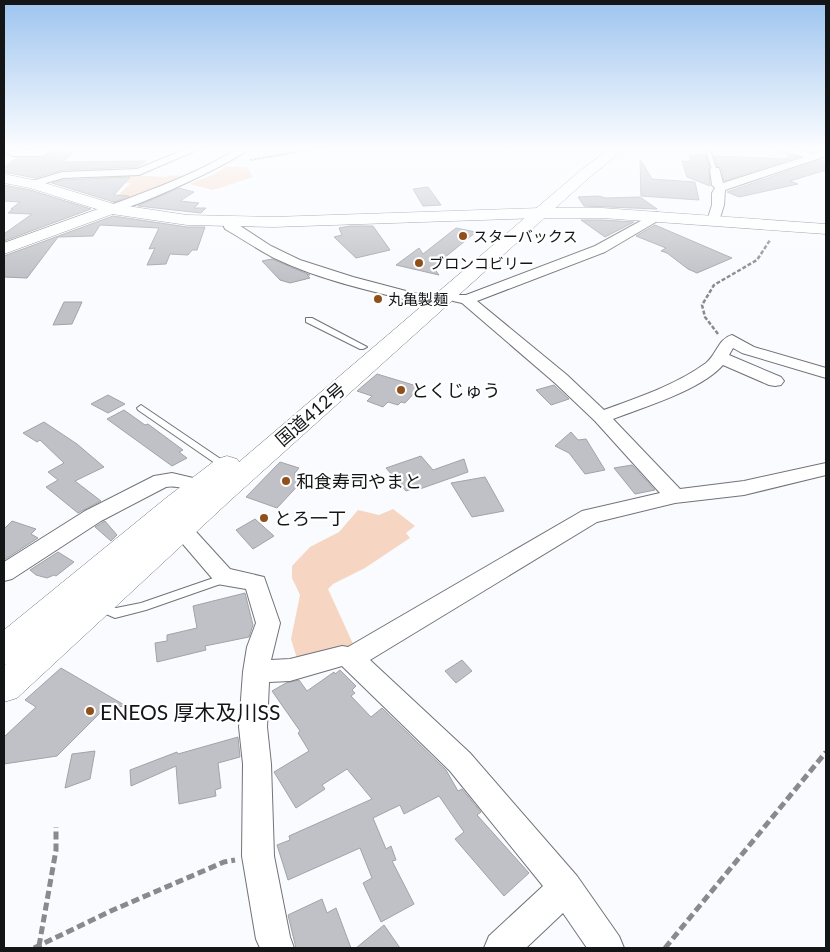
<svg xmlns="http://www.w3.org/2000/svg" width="830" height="952" font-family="Lato,'Noto Sans JP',sans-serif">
	<rect width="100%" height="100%" fill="#f9fbff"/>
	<g fill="#f6d6c2">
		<path d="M226 167H246L253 177 213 190 190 184 215 174Z"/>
		<path d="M129 175 166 177 170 175 182 176 149 192 114 204 110 203 131 183 96 181 99 177Z"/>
		<path d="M393 509 415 526 406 533 410 538 365 568 333 584 328 589 354 646 299 665 291 639 300 595 292 578V566L310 547 339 532 358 510 379 515Z"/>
	</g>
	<g fill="#bfc1c6" stroke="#a0a3a8">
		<path d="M59 147H67L63 150H67L64 153H73L63 162 146 161 137 167 62 170 35 178 4 172V168L16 158H43Z"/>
		<path d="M690 155H706L709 167 710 186 687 177 682 161 690 162Z"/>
		<path d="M787 155 797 157 724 181 721 168 717 166 714 156 787 159Z"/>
		<path d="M640 159 652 179 695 182 699 200 641 196Z"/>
		<path d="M820 160 826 162V170L790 181 798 184 739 197 727 192Z"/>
		<path d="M130 177 114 195 129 196 114 202 52 183 63 180Z"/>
		<path d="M4 185 30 190 91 209 4 241V234L32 214 8 213 13 209H11L20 202 4 201Z"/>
		<path d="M428 187 441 205 423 206 413 189Z"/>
		<path d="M179 188 194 192 180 201 199 203 194 208H206L201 213 138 206Z"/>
		<path d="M598 196 606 198 640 197 657 209 584 206 578 197Z"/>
		<path d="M113 216 187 227H205L197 250H192L188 255 170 254 166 264 147 265 155 248 149 249 159 228 100 225 93 236 58 237 27 278 4 277V256Z"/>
		<path d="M581 220H602L634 222 605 237Z"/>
		<path d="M655 225 732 258 697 273 688 269 667 253 661 251 666 248 636 236Z"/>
		<path d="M350 226H373L390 250 356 258 334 237 342 235 339 228Z"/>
		<path d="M456 228 476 232 433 267 439 275 396 265 419 248 423 254Z"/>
		<path d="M272 259 310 275H307L310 278 290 283 280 280 262 261Z"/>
		<path d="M64 302H82L72 324 53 325Z"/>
		<path d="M377 374 420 387 405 403 401 402 398 405 388 402 383 407 367 401 372 396 357 391Z"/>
		<path d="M554 385 556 387 569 399 551 405 536 390Z"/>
		<path d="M108 395 125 404 108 413 91 404Z"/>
		<path d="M124 410 145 425 148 424 183 450 179 452 187 458 172 466 107 419Z"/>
		<path d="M44 422 77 444 104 467 75 481 101 501 78 513 46 487 58 480 48 472 64 463 40 440 37 442 23 433Z"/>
		<path d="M571 432 578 440 586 439 605 470 585 474 569 453 555 446Z"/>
		<path d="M421 456 433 470 464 459 468 472 417 490 415 488 406 491 386 468Z"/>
		<path d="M280 462 299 468 294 474 305 478 277 508 246 497Z"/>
		<path d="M632 465 655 490 635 494 614 468Z"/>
		<path d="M485 477 504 511 472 517 451 483Z"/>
		<path d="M255 519 274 536 253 549 236 530Z"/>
		<path d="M12 521 36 529 31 534 38 538 4 560V529Z"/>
		<path d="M105 521 117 535 111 541 95 527Z"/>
		<path d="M58 552 74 562 56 576 54 575 47 578 36 575 30 570Z"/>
		<path d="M245 593 253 625 249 637 205 646 206 650 157 662 155 643 167 641V635L197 628 193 606Z"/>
		<path d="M462 660 472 671 456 683 445 671Z"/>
		<path d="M61 668 126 706 105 708 57 756 4 764V737L36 707 25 700Z"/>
		<path d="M340 670 356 686 352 690 355 693 351 696 371 717 382 708 446 770 458 791 462 789 481 812 477 815 529 873 504 896 455 839 464 832 439 796 404 814 400 805 373 818 386 849 391 846 396 860 392 861 414 904 381 922 363 883 372 878 360 848 288 880 277 845 290 840 289 836 372 799 347 769 322 785 325 789 296 808 274 772 309 751 298 733 300 731 272 691 286 683 299 680 307 691 334 672 335 674Z"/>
		<path d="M238 737 240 757 218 763 221 788 215 790 216 796 179 804 176 766 131 786 130 770 177 752 178 754Z"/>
		<path d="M95 751 90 779 65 788 72 754Z"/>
		<path d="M322 899 327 913 336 908 351 948H296L288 915Z"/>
		<path d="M384 925 400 948H356Z"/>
	</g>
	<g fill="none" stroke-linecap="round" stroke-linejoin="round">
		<g stroke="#717378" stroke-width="2">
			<g id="lane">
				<path d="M705 147H709L717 171 712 170Z"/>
				<path d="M306 318H312L367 347 363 349H360L306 322Z"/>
				<path d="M141 405 228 464 230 466 228 468H222L138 410 137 408Z"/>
				<path d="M225 574 229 575 231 578 229 581 146 610 115 618 95 609 93 606 95 603 99 601 116 608 141 603Z"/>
			</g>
		</g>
		<g stroke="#717378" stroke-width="2">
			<g id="street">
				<path d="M46 147H57L43 156H12L7 153C17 145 34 154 46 147Z"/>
				<path d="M191 147H204L139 175 63 178 33 187 27 184 29 182 62 172 137 169Z"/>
				<path d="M240 147H251C240 160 122 215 108 212L106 209 108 206C151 190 201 172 240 147Z"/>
				<path d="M772 147H787L814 154 826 150V156L725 190 724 205 719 221 713 225 709 224 707 221 712 205V193L715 188 712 185 710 170 711 168H719L723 183 804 157 773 149Z"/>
				<path d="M657 212 663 216 661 219 605 252 477 301 567 375 604 410C639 397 676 385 706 363 717 354 718 339 732 335L754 347 826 368V378L742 353 733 348 729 355 781 377 784 381 781 385 775 386 769 385 723 365C701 390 644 407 613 419L680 489 744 481 826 463V475L744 495 675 503 597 522 370 660 470 753 577 876 619 936 624 948H587L563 913 526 948H484L489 936 543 886 450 771 342 666 290 681 269 682 267 727 271 764 274 856 290 937 294 948H260L256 939 242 856 243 764 239 727 243 672 247 647 256 623 246 589 217 584 170 529 173 524 181 521 189 524 230 569 264 577 280 623 271 660 290 659 342 646 348 647 582 511 660 493 595 421 555 383 462 303 453 301 451 298 453 295H466L595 246Z"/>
				<path d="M228 218 271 246 300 260 353 277 425 296 427 299 425 302 420 303C371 291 320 280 274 258 257 249 241 238 225 229L222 222Z"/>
				<path d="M172 473 206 481 209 486 206 491C192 494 180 484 166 487L101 521 12 579 4 581V562L85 511 154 476Z"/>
			</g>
		</g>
		<g stroke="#717378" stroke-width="1">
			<path id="secondary" d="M112 204 118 206 120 209 118 212 4 254V243Z"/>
		</g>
		<g stroke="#717378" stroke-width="1">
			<path id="primary" d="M4 174 38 181 114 204 187 215 273 217 541 208H602L826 224V234L602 218H541L273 227 187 225 112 214 30 188 4 183Z"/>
		</g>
		<g stroke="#717378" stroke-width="1">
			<path id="highway" d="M612 147H627L591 176 234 497 17 698 4 702V665L6 664H4V630L166 498 217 459 227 456 237 459 239 462 581 170Z"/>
		</g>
		<path stroke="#888a8d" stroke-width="2" stroke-dasharray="3 1" stroke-linecap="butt" d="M250 160 327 147"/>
		<path stroke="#888a8d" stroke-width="2.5" stroke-dasharray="4 2" stroke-linecap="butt" d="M718 334 705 317 702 305 714 285 757 260 770 240"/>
		<g stroke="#888a8d" stroke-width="5" stroke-dasharray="8 4" stroke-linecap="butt">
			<path d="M39 946 56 850V827"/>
			<path d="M34 948 113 910 224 862 235 860"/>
			<path d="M665 948 826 752"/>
		</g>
		<use href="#lane" fill="#fff" fill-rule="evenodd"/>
		<use href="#street" fill="#fff" fill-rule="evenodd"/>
		<use href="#secondary" fill="#fff" fill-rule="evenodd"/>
		<use href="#primary" fill="#fff" fill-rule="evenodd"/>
		<use href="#highway" fill="#fff" fill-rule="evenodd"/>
	</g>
	<linearGradient id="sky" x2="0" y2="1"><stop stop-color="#9dc4ef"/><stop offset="0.53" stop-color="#fcfdff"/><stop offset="1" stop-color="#fcfdff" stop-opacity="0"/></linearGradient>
	<rect width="830" height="280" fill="url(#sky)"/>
	<g fill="#904f1b" stroke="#fff" stroke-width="2">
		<circle cx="463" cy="236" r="5"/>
		<circle cx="419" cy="263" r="5"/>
		<circle cx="378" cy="299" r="5"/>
		<circle cx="401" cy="390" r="5"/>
		<circle cx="286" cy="481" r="5"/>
		<circle cx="264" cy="518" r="5"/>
		<circle cx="90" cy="711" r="5"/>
	</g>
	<g text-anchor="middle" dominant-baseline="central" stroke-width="4.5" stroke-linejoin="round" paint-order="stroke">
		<g font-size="15" fill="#141517" stroke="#fff" text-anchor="start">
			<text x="473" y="236">スターバックス</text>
			<text x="429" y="263">ブロンコビリー</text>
			<text x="388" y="299">丸亀製麺</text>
		</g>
		<g font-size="18" fill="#141517" stroke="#fff" text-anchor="start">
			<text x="411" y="390">とくじゅう</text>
			<text x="296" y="481">和食寿司やまと</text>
			<text x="274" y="518">とろ一丁</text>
		</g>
		<g font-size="18" fill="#141517" stroke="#fff">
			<text transform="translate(310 414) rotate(-41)">国道412号</text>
		</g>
		<g font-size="21" fill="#141517" stroke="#fff" text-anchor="start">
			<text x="100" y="711">ENEOS 厚木及川SS</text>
		</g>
	</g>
	<rect width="830" height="952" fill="none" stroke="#141517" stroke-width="10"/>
</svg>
